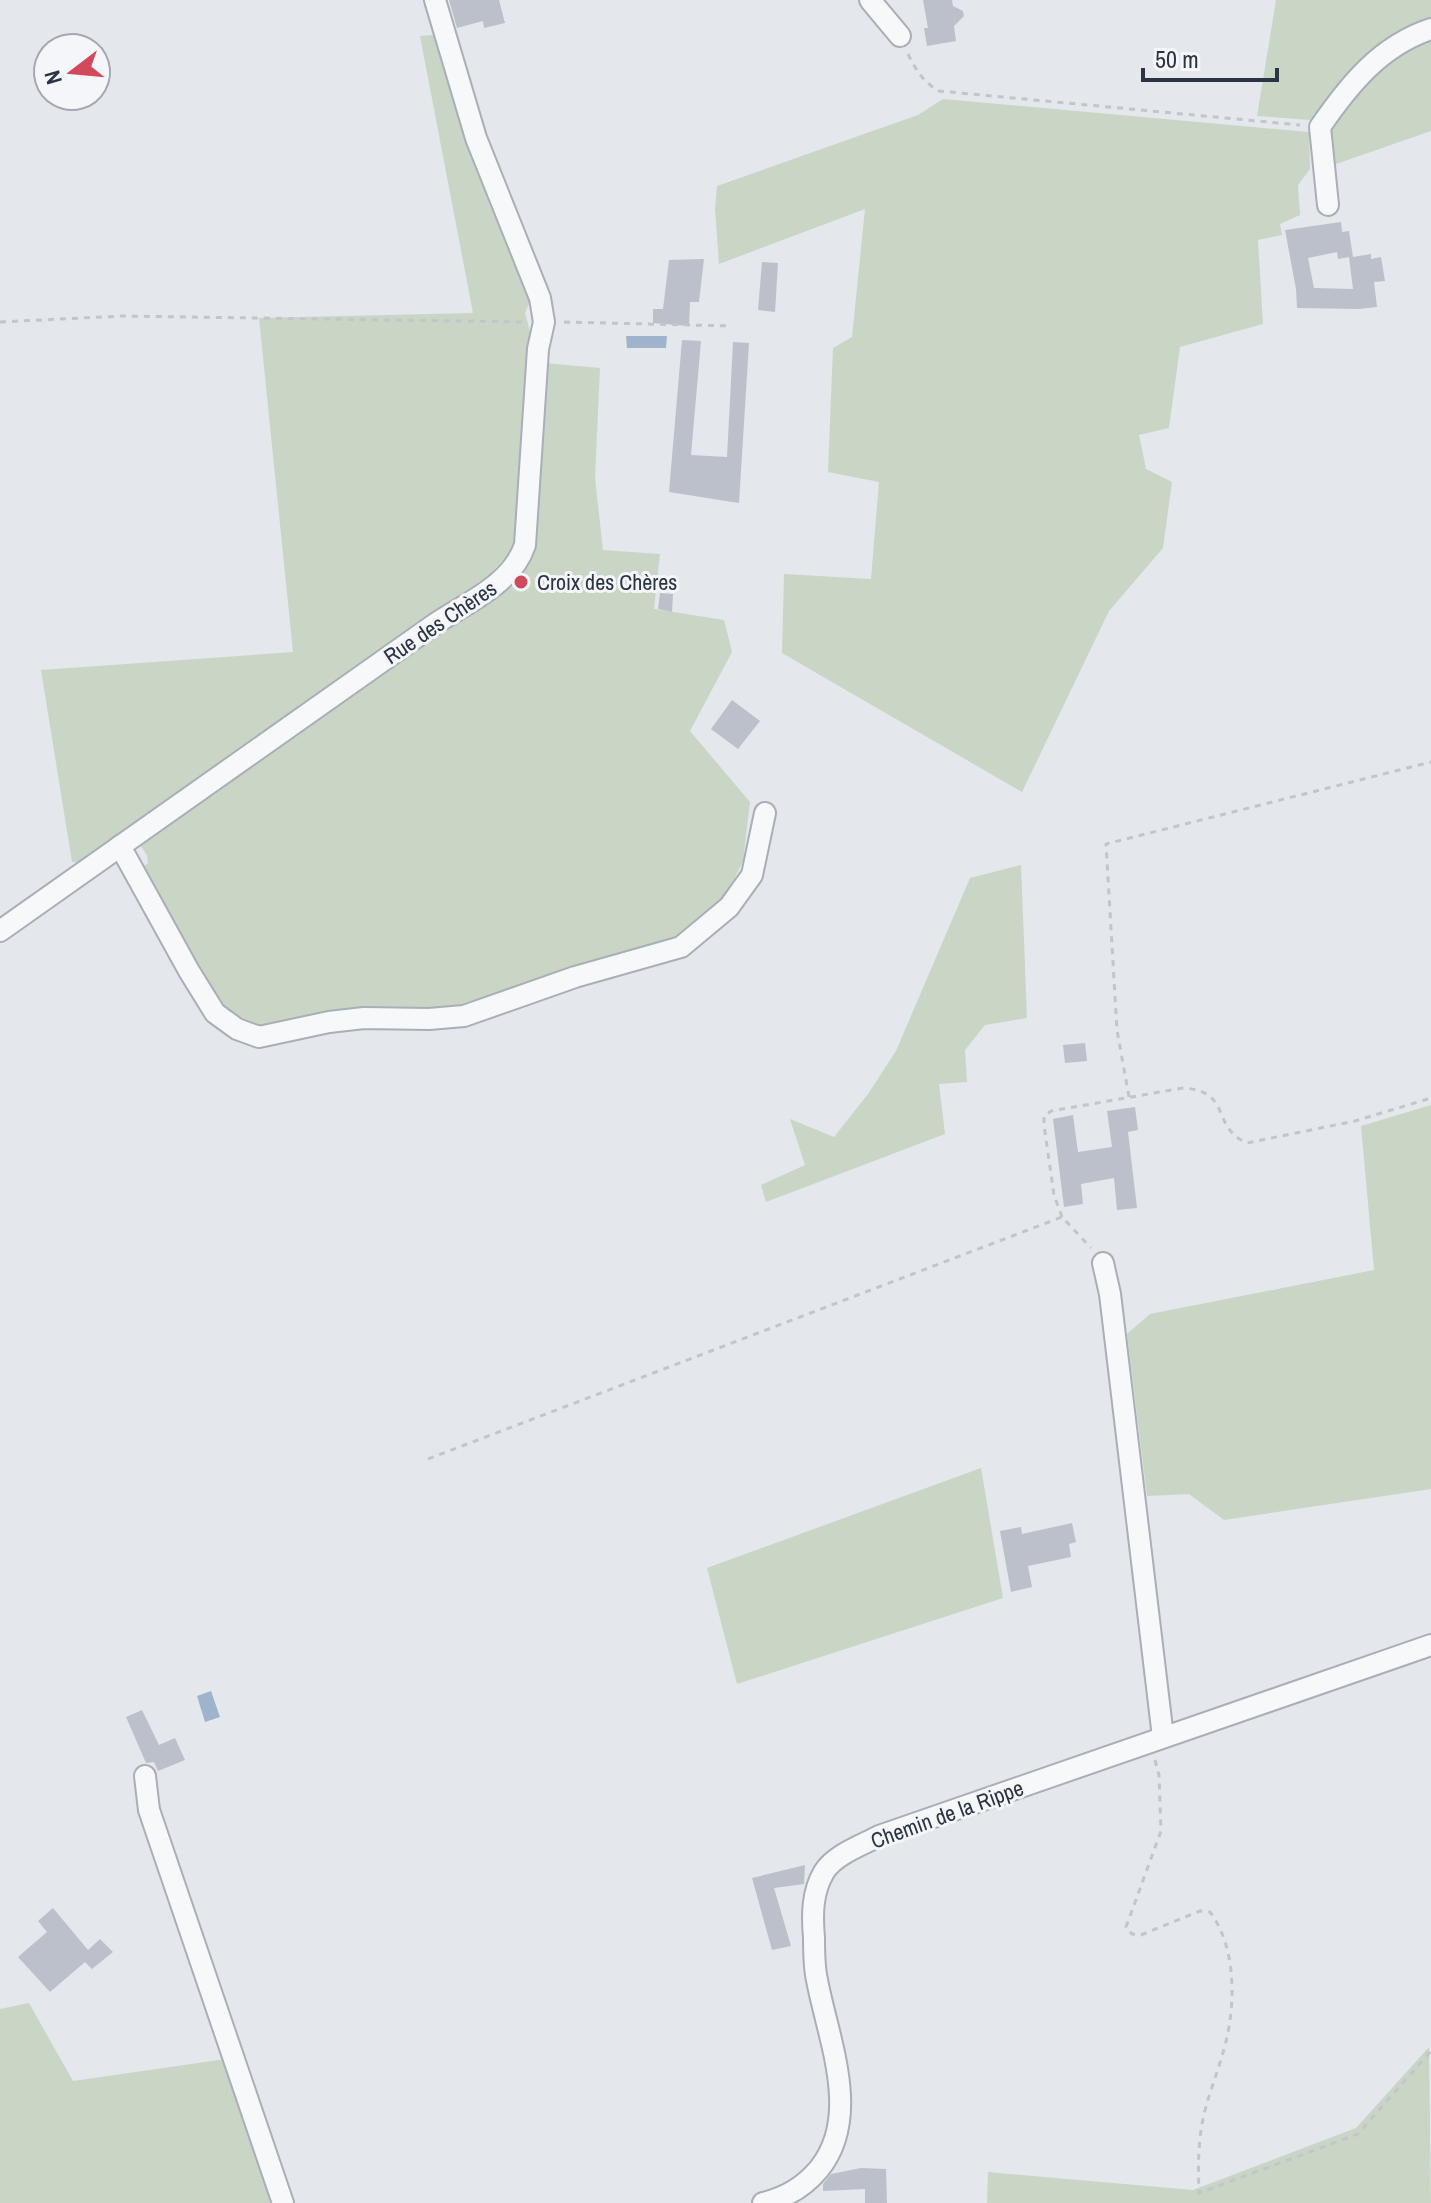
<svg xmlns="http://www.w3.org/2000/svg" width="1431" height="2203" font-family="'Archivo Narrow',sans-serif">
	<rect width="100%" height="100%" fill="#e4e7ec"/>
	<g fill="#c9d6c5">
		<path d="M1276 0H1431V20L1379 46 1311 120 1257 116Z"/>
		<path d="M433 35 532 297 525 313 532 339 519 544 490 574 78 862H72L41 670 293 652 259 318 473 313 420 36Z"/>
		<path d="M1431 36V131L1336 164 1329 160 1328 124 1381 63Z"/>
		<path d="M943 99 1309 132 1310 169 1298 185 1300 215 1280 224 1282 235 1258 240 1263 324 1180 347 1169 428 1139 435 1146 469 1172 482 1163 548 1109 611 1022 792 782 653 784 574 871 579 879 482 828 472 833 348 852 337 865 209 719 264 715 209 717 186 918 115Z"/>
		<path d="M544 363 600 368 595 478 603 550 660 554 654 609 724 620 732 652 690 731 750 802 743 861 727 894 694 926 664 944 548 976 477 1007 255 1031 213 999 141 869 148 863 147 855 138 842 513 584 526 567 532 553Z"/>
		<path d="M1021 865 1027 1018 985 1025 965 1050 967 1082 939 1084 945 1134 766 1202 761 1185 805 1165 790 1119 834 1137 868 1094 896 1051 970 878Z"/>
		<path d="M1431 1105V1489L1224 1520 1189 1494 1147 1496 1127 1334 1150 1314 1374 1270 1361 1126Z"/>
		<path d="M981 1468 1003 1598 737 1684 707 1568Z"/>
		<path d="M29 2003 73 2081 226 2059 272 2203H0V2009Z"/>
		<path d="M1429 2047 1431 2203H987L988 2172 1193 2190 1356 2128Z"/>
	</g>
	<g fill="#9fb4cc">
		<path d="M626 336H667L666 348H627Z"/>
		<path d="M211 1691 220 1717 205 1722 197 1696Z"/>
	</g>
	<g fill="#bbc0ca" fill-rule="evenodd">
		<path d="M449 0H499L505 23 484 28 483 21 457 28Z"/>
		<path d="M923 0H952L953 6 963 11 964 16 954 26 956 41 927 46 924 28H928Z"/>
		<path d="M1341 222 1342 232 1349 231 1353 257 1371 254V259L1381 257 1385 281 1374 282 1377 307 1358 309 1297 308 1296 289 1285 230ZM1337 252 1338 259 1349 257 1353 289 1314 288 1308 258Z"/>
		<path d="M704 259 699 302H690L689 326 653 323V309H663L669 260Z"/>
		<path d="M762 262 778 263 775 312 758 310Z"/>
		<path d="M682 340 701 341 691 455 727 457 733 342 749 343 739 503 669 492Z"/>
		<path d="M660 593 673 594 672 612 658 609Z"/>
		<path d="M732 700 760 721 738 749 711 729Z"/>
		<path d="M1085 1043 1087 1061 1065 1063 1063 1045Z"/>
		<path d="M1135 1107 1138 1130 1128 1132 1137 1208 1117 1210 1114 1178 1081 1184 1083 1204 1064 1207 1053 1119 1073 1115 1078 1152 1112 1147 1107 1111Z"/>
		<path d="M1072 1523 1076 1542 1069 1544 1071 1557 1028 1566 1032 1587 1011 1592 1000 1531 1021 1527 1022 1534Z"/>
		<path d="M142 1710 159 1745 175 1738 185 1760 158 1771 154 1762 146 1763 126 1717Z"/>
		<path d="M805 1865 804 1884 774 1888 791 1946 772 1950 752 1878Z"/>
		<path d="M53 1908 88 1950 100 1939 113 1952 92 1969 85 1962 50 1992 18 1957 47 1932 38 1921Z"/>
		<path d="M861 2168 886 2169 887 2203H865V2189L823 2191V2184L831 2174Z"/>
	</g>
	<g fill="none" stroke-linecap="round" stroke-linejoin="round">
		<g stroke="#a9aeb7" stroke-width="24">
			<g id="minor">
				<path d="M870 0 900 36"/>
				<path d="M1328 205 1320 127C1349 85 1380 46 1431 29"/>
				<path d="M120 846 189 971 215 1013 237 1029 259 1037 329 1022 364 1018 429 1019 464 1016 575 977 681 947 729 907 752 875 765 813"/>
				<path d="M0 931 435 624C468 602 512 584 525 545L538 349 544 322 540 298 476 138 435 0"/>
				<path d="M1103 1263 1110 1294 1163 1737"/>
				<path d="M145 1776 149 1810 283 2203"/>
				<path d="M763 2203C785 2198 804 2187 819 2169 862 2116 828 2039 817 1980 814 1967 814 1952 814 1938 812 1915 812 1892 824 1872 834 1855 862 1845 879 1836L1431 1645"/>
			</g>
		</g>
		<g stroke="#c2c5cb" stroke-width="3" stroke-dasharray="6 6" stroke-linecap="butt">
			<path d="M908 54C916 70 923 82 939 91L1300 125"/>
			<path d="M0 322 122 316 524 322"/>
			<path d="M564 322 732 326"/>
			<path d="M1129 1097 1117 1030 1106 844 1431 762"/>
			<path d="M1062 1217 1054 1195 1044 1125V1116L1051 1111 1183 1088C1233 1091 1210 1127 1247 1143L1355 1121 1431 1098"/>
			<path d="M428 1459 1062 1217 1091 1248"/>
			<path d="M1155 1760 1159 1775 1161 1831 1126 1927 1132 1934 1141 1935 1200 1911 1210 1912C1237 1948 1236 2007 1224 2049 1218 2072 1208 2095 1203 2119 1198 2144 1198 2168 1199 2193L1358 2134 1431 2051"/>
		</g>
		<use href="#minor" stroke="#f7f8fa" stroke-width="20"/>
	</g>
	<circle fill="#d1495b" stroke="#f4f6f9" stroke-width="3" cx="521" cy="582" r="8"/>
	<g text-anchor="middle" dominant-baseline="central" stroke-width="6" stroke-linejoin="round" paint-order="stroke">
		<g font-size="22" fill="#2b3445" stroke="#f4f6f9" text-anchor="start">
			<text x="537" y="582">Croix des Chères</text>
		</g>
		<g font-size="22" fill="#2b3445" stroke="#f4f6f9">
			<text transform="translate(440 622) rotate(-34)">Rue des Chères</text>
			<text transform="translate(947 1814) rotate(-20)">Chemin de la Rippe</text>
		</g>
	</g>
	<g transform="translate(72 72) rotate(254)"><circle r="38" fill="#f4f6f9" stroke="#a4a8b1" stroke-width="2"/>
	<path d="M0-6L14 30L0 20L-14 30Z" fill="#d1495b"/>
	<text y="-12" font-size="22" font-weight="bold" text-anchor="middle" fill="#2b3445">N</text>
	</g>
	<path d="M1143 68v12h134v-12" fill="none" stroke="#2b3445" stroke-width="4"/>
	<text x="1155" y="68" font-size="24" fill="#2b3445" stroke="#f4f6f9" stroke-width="6" paint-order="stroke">50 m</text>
</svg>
